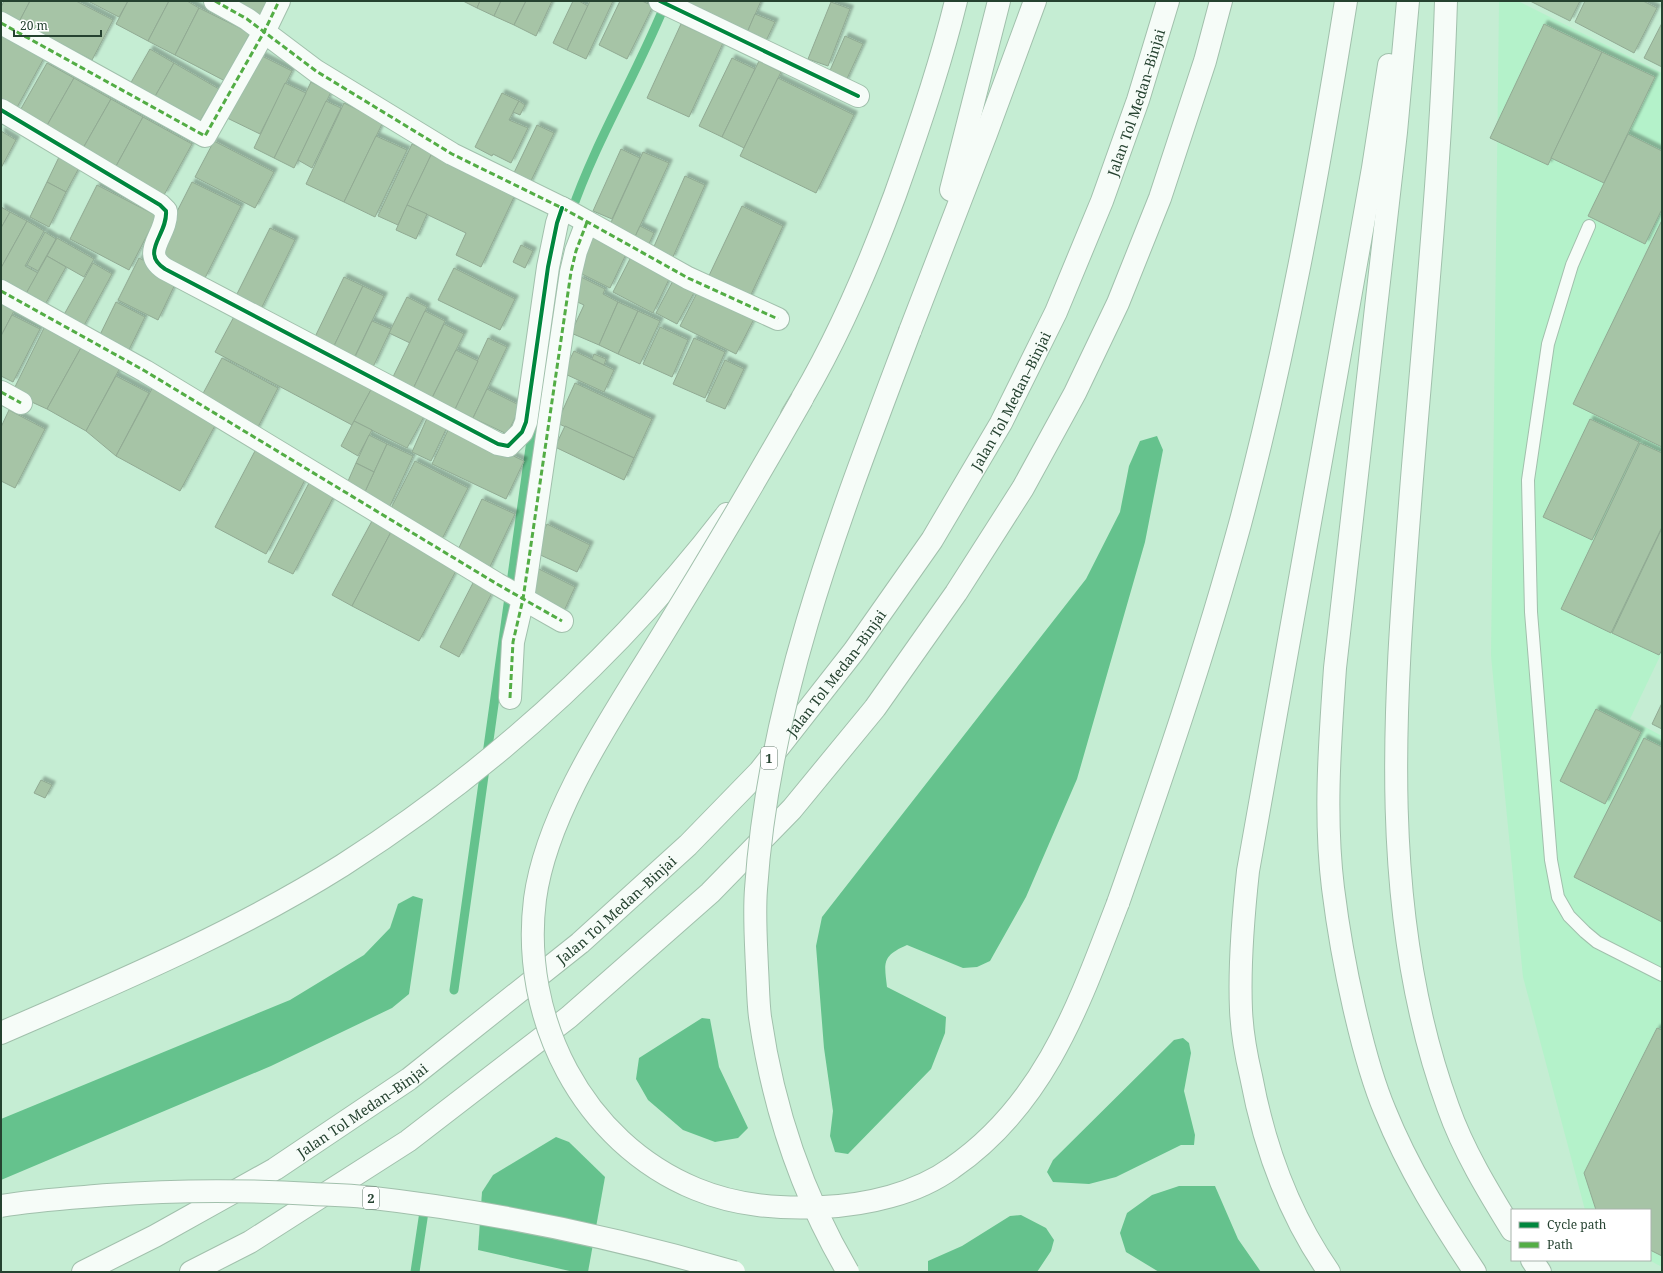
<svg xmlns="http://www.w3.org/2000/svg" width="1663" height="1273" font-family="'Noto Serif',serif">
	<defs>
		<filter id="shadow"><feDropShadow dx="3.5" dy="-3.5" stdDeviation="1" flood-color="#0004"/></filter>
	</defs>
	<rect width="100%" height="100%" fill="#c5edd3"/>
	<path fill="#b4f2ca" d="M1499 1H1518L1662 73V652L1630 719 1662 736V1267L1649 1260 1650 1210H1585L1523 977 1491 656Z"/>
	<g fill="#65c28d">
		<path d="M1157 436 1163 450 1145 542 1077 779 1026 897 990 961 977 967 963 968 907 945C882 956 884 962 887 987L946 1017 945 1033 931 1069 848 1154 835 1152 830 1136 833 1111 824 1048 816 946 822 917 1086 579 1120 512 1129 466 1140 441Z"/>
		<path d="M413 896 423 899 409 994 392 1008 271 1066 1 1180V1119L290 1000 364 955 390 928 398 904Z"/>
		<path d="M702 1018 710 1019 719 1067 748 1128 738 1138 715 1142 683 1130 648 1100 636 1079 639 1058Z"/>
		<path d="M1183 1038 1189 1043 1191 1053 1184 1091 1195 1135 1194 1145H1181L1116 1177 1089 1184 1053 1182 1047 1172 1053 1160 1174 1040Z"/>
		<path d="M556 1137 569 1142 605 1177 588 1272H574L478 1250 482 1192 493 1175Z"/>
		<path d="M1179 1186H1215L1238 1239 1261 1272H1159L1126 1252 1120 1233 1127 1213 1152 1195Z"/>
		<path d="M1021 1215 1046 1228 1054 1240 1051 1251 1037 1272H928V1261L962 1246 1010 1216Z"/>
	</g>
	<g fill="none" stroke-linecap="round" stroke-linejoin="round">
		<g stroke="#65c28d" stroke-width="9">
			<path d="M571 213C596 140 637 74 666 2"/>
			<path d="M454 990 533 426"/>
			<path d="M415 1272 425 1205"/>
		</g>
	</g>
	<g fill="#a6c4a6" stroke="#91aa93" filter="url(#shadow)">
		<path d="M4 1H30L19 22 1 13V7Z"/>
		<path d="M30 1H76L113 20 92 60 19 22Z"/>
		<path d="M88 1H128L119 17Z"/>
		<path d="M128 1H169L148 41 116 24Z"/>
		<path d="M169 1H187L199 8 175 55 148 41Z"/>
		<path d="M224 1H271L261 19Z"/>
		<path d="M463 1H480L477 8Z"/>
		<path d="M480 1H501L494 16 477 8Z"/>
		<path d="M501 1H526L514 25 494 16Z"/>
		<path d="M526 1H552L536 36 514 25Z"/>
		<path d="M573 1H579L588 6 567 50 553 43Z"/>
		<path d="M590 1H613L586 59 567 50Z"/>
		<path d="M620 1H642L653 6 627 59 599 45Z"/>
		<path d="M679 1H761L746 35Z"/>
		<path d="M1530 1H1580L1570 21Z"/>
		<path d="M1585 1H1643L1657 8 1634 53 1575 22Z"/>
		<path d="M831 2 850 9 828 66 808 59Z"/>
		<path d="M199 8 250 33 225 81 175 55Z"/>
		<path d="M755 14 775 22 765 43 746 35Z"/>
		<path d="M1662 23V67L1644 58Z"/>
		<path d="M681 24 723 43 689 117 647 98Z"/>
		<path d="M1544 24 1602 52 1548 165 1490 138Z"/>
		<path d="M1 33 44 58 15 111 1 103Z"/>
		<path d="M845 36 863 44 845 83 828 75Z"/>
		<path d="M150 49 174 63 153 100 129 86Z"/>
		<path d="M254 52 292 71 260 134 223 116Z"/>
		<path d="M1602 52 1655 77 1604 183 1551 158Z"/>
		<path d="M732 58 755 69 722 137 699 126Z"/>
		<path d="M759 61 781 72 744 148 722 137Z"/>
		<path d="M47 63 74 78 45 129 18 114Z"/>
		<path d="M174 63 219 89 197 126 153 100Z"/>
		<path d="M74 78 111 99 82 150 45 129Z"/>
		<path d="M778 78 854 115 816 193 740 156Z"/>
		<path d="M311 82 331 92 294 168 274 158Z"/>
		<path d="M285 83 306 93 274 158 254 148Z"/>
		<path d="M502 93 519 101 509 120 528 128 511 163 493 154 492 156 475 147Z"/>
		<path d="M111 99 143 117 115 168 82 150Z"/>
		<path d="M326 101 341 108 312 168 298 160Z"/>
		<path d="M519 101 525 105 520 115 513 112Z"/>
		<path d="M344 103 383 122 344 202 306 184Z"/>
		<path d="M143 117 192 144 164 195 115 168Z"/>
		<path d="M537 125 554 133 528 187 511 179Z"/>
		<path d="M1 131 16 140 1 168Z"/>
		<path d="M1628 134 1662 151V209L1645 244 1588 216Z"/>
		<path d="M376 136 407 150 375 217 344 202Z"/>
		<path d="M214 141 274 172 255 208 195 177Z"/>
		<path d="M412 144 432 153 398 225 378 216Z"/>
		<path d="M621 149 640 158 612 219 593 211Z"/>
		<path d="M643 152 669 163 633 241 608 229Z"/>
		<path d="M60 155 80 166 66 192 47 182Z"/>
		<path d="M431 155 515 195 481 267 456 255 466 233 407 205Z"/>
		<path d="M685 176 705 185 672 259 652 251Z"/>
		<path d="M47 182 66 192 49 227 30 217Z"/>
		<path d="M192 182 241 206 205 278 156 253Z"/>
		<path d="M97 185 157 216 129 270 70 239Z"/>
		<path d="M407 205 427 214 416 239 396 230Z"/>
		<path d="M742 206 783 226 748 301 706 282Z"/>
		<path d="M1 207 10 212 1 228Z"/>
		<path d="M10 212 27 221 1 268V228Z"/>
		<path d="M1662 220V447L1573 404Z"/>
		<path d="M27 221 44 231 25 266 38 273 23 299 1 287V268Z"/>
		<path d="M640 226 654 233 647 248 633 241Z"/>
		<path d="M270 228 295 240 260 311 235 298Z"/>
		<path d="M45 232 56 239 38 271 27 265Z"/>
		<path d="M592 232 628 250 610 288 574 270Z"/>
		<path d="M57 238 94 259 84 277 47 256Z"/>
		<path d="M521 245 533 251 525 268 513 262Z"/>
		<path d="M632 255 671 275 653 313 613 292Z"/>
		<path d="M47 256 66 267 42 310 23 299Z"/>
		<path d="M139 258 178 278 158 320 118 300Z"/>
		<path d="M93 263 112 274 81 331 61 320Z"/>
		<path d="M454 268 515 299 500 330 438 300Z"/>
		<path d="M344 277 363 286 333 348 314 339Z"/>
		<path d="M581 277 605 289 603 294 618 302 599 345 571 333 584 305 571 299Z"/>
		<path d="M675 277 696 289 677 324 656 313Z"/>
		<path d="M363 286 384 296 354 358 333 348Z"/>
		<path d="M699 289 755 317 736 354 680 326Z"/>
		<path d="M407 297 427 307 410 343 389 333Z"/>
		<path d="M1 299 16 307 1 336Z"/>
		<path d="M116 302 145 317 125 358 96 343Z"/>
		<path d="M618 302 638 311 618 354 599 345Z"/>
		<path d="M425 311 445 321 413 389 392 379Z"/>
		<path d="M638 311 660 321 640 364 618 354Z"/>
		<path d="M236 313 373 386 352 425 215 352Z"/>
		<path d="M12 315 40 329 13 382 1 376V336Z"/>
		<path d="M372 321 391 329 373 367 354 359Z"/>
		<path d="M444 324 464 334 432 398 413 389Z"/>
		<path d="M45 326 82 346 47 409 12 393Z"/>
		<path d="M660 327 688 340 672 377 643 364Z"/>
		<path d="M488 338 507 347 473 418 455 409Z"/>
		<path d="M694 338 725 352 705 398 673 384Z"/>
		<path d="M82 346 121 366 86 431 47 409Z"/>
		<path d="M456 350 478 361 455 409 432 398Z"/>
		<path d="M574 351 614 370 604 392 563 373Z"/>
		<path d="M594 354 606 359 604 365 592 359Z"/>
		<path d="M222 358 278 388 256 431 199 401Z"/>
		<path d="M725 360 744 369 725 409 706 401Z"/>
		<path d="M116 376 149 393 116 456 86 431Z"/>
		<path d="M575 383 652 419 634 458 557 423Z"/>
		<path d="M154 385 218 420 180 491 116 456Z"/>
		<path d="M373 386 426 413 407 448 354 421Z"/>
		<path d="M487 389 521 406 507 434 473 418Z"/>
		<path d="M9 410 45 429 15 488 1 481V427Z"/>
		<path d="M428 416 448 425 431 461 412 452Z"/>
		<path d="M1590 419 1639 442 1592 540 1543 517Z"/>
		<path d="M354 421 372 430 358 456 341 446Z"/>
		<path d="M450 426 524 461 506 499 432 464Z"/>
		<path d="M565 426 634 458 624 480 555 447Z"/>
		<path d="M369 435 387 444 374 472 356 463Z"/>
		<path d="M1640 443 1662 453V527L1611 633 1561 609Z"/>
		<path d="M387 444 413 456 389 508 363 496Z"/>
		<path d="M255 451 306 478 266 554 215 527Z"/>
		<path d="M415 461 468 488 441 541 388 514Z"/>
		<path d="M356 463 374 472 363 496 345 488Z"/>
		<path d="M309 483 334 496 293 574 268 562Z"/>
		<path d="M482 499 515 514 488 571 455 556Z"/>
		<path d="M372 521 391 532 352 606 332 595Z"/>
		<path d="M547 524 590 545 577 572 534 552Z"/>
		<path d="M1662 528V650L1659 655 1612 633Z"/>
		<path d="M391 532 458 567 419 641 352 606Z"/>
		<path d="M539 569 575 587 563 613 526 595Z"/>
		<path d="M474 581 493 591 459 657 440 647Z"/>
		<path d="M1662 703V729L1652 724Z"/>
		<path d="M1596 709 1641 732 1605 804 1560 781Z"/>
		<path d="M1644 738 1662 747V922L1574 877Z"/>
		<path d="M41 780 52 785 45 798 34 793Z"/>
		<path d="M1657 1028 1662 1030V1256L1650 1250V1210H1596L1584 1173Z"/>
	</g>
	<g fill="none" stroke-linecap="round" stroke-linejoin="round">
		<g stroke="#a1c0ac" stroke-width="14">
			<path id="service" d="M1589 226 1572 265 1548 344 1528 480 1531 612 1551 860 1558 897 1569 916 1585 932 1597 942 1662 975"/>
		</g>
		<g stroke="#a1c0ac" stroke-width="24">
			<g id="minor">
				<path d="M215 1 247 19 316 71 452 154 566 210 688 278 778 319"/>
				<path d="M660 1 858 96"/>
				<path d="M1 23 205 136 264 32 279 1"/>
				<path d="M1 110 160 205 166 211C168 235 139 252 165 269L498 444 508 446 522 432 526 422 548 267 557 223 562 208"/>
				<path d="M1 291 145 371 497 584 562 621"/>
				<path d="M1 392 21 403"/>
				<path d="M510 698 513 642 523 599 571 272 576 251 587 222"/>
			</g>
		</g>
		<g stroke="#a1c0ac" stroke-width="24">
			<g id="motorway">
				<path d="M1408 1 1396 132 1335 668C1330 741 1324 815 1333 888 1338 928 1345 968 1354 1007 1362 1042 1371 1078 1385 1111 1408 1168 1441 1221 1475 1272"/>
				<path d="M1446 1C1441 164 1424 328 1411 491 1395 695 1376 910 1448 1107 1463 1150 1488 1191 1512 1230"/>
				<path d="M951 190 999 1"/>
				<path d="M910 331 986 134 1035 1"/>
				<path d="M792 415C835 346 867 271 895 195 918 131 940 67 956 1"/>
				<path d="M1118 903C1162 778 1205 652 1240 524 1286 352 1318 176 1346 1"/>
				<path d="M1 1033C118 982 235 933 343 865 490 771 621 652 727 514"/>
				<path d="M1532 1260 1540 1272"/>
				<path id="s1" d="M83 1272 155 1236 275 1169 409 1079 580 943 688 845 760 771 854 651 932 540 1001 423 1056 312 1102 201 1138 100 1168 1"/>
				<path d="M191 1272 250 1242 408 1141 569 1017 710 893 792 809 875 708 956 593 1023 488 1075 393 1118 303 1160 198 1205 61 1221 1"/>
				<path d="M1329 1272C1288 1213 1264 1146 1251 1076 1246 1055 1242 1033 1241 1010 1239 964 1243 917 1248 871L1373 168 1389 65"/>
			</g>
		</g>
		<use href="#service" stroke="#f6fcf8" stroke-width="12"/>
		<use href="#minor" stroke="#f6fcf8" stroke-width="22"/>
		<use href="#motorway" stroke="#f6fcf8" stroke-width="22"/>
		<g stroke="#a1c0ac" stroke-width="24" stroke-linecap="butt">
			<g id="motorway-bridge">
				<path d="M802 399C757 478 711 556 663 634 617 710 547 809 535 899 520 1018 582 1142 696 1189 737 1206 779 1209 823 1207 866 1205 916 1194 952 1168 1045 1104 1079 1004 1118 903"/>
				<path d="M1 1206C36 1200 73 1198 108 1195 177 1190 245 1190 313 1194 331 1195 348 1195 365 1197 490 1211 614 1237 734 1272"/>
				<path d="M848 1272C802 1194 773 1107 760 1017 758 1001 758 984 757 968 756 942 754 915 756 889 769 695 842 512 910 331"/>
			</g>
		</g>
		<use href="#motorway-bridge" stroke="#f6fcf8" stroke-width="22"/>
		<g stroke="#53ad45" stroke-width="3" stroke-dasharray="6 3" stroke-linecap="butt">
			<path d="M215 1 247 19 316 71 452 154 566 210 688 278 778 319"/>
			<path d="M1 23 205 136 264 32 279 1"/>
			<path d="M1 291 145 371 497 584 562 621"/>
			<path d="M1 392 21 403"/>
			<path d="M510 698 513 642 523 599 571 272 576 251 587 222"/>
		</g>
		<g stroke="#fff" stroke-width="6">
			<g id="cycleway">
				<path d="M660 1 858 96"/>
				<path d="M1 110 160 205 166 211C168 235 139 252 165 269L498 444 508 446 522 432 526 422 548 267 557 223 562 208"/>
			</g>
		</g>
		<use href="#cycleway" stroke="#00873e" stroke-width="4"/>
	</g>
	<g text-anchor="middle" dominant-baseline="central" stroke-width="3.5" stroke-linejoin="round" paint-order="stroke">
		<g fill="#fff" stroke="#667b6e" stroke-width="1">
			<rect x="761" y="747" width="16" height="22" rx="3"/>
			<rect x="363" y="1187" width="16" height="22" rx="3"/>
		</g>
		<g font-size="13" font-weight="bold" fill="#254230">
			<text x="769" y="758">1</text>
			<text x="371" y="1198">2</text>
		</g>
		<g font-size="14" fill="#254230" stroke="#fff">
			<text stroke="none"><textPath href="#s1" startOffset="1619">Jalan Tol Medan–Binjai</textPath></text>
			<text stroke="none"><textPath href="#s1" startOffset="1295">Jalan Tol Medan–Binjai</textPath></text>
			<text stroke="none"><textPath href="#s1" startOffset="971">Jalan Tol Medan–Binjai</textPath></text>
			<text stroke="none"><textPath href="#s1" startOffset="647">Jalan Tol Medan–Binjai</textPath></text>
			<text stroke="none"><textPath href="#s1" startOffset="323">Jalan Tol Medan–Binjai</textPath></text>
		</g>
	</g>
	<rect width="1663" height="1273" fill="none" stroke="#254230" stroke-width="4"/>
	<rect x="1511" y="1209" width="140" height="52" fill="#ffffff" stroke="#a8b3ac"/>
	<rect x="1519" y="1222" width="20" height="6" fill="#00873e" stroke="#a8b3ac"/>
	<text x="1547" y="1229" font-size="12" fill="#254230">Cycle path</text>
	<rect x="1519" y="1242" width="20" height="6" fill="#53ad45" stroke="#a8b3ac"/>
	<text x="1547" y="1249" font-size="12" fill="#254230">Path</text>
	<path d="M14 30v6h87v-6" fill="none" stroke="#254230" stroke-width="2"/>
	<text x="20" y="30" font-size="12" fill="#254230" stroke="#ffffff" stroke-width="3" paint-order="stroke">20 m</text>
</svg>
